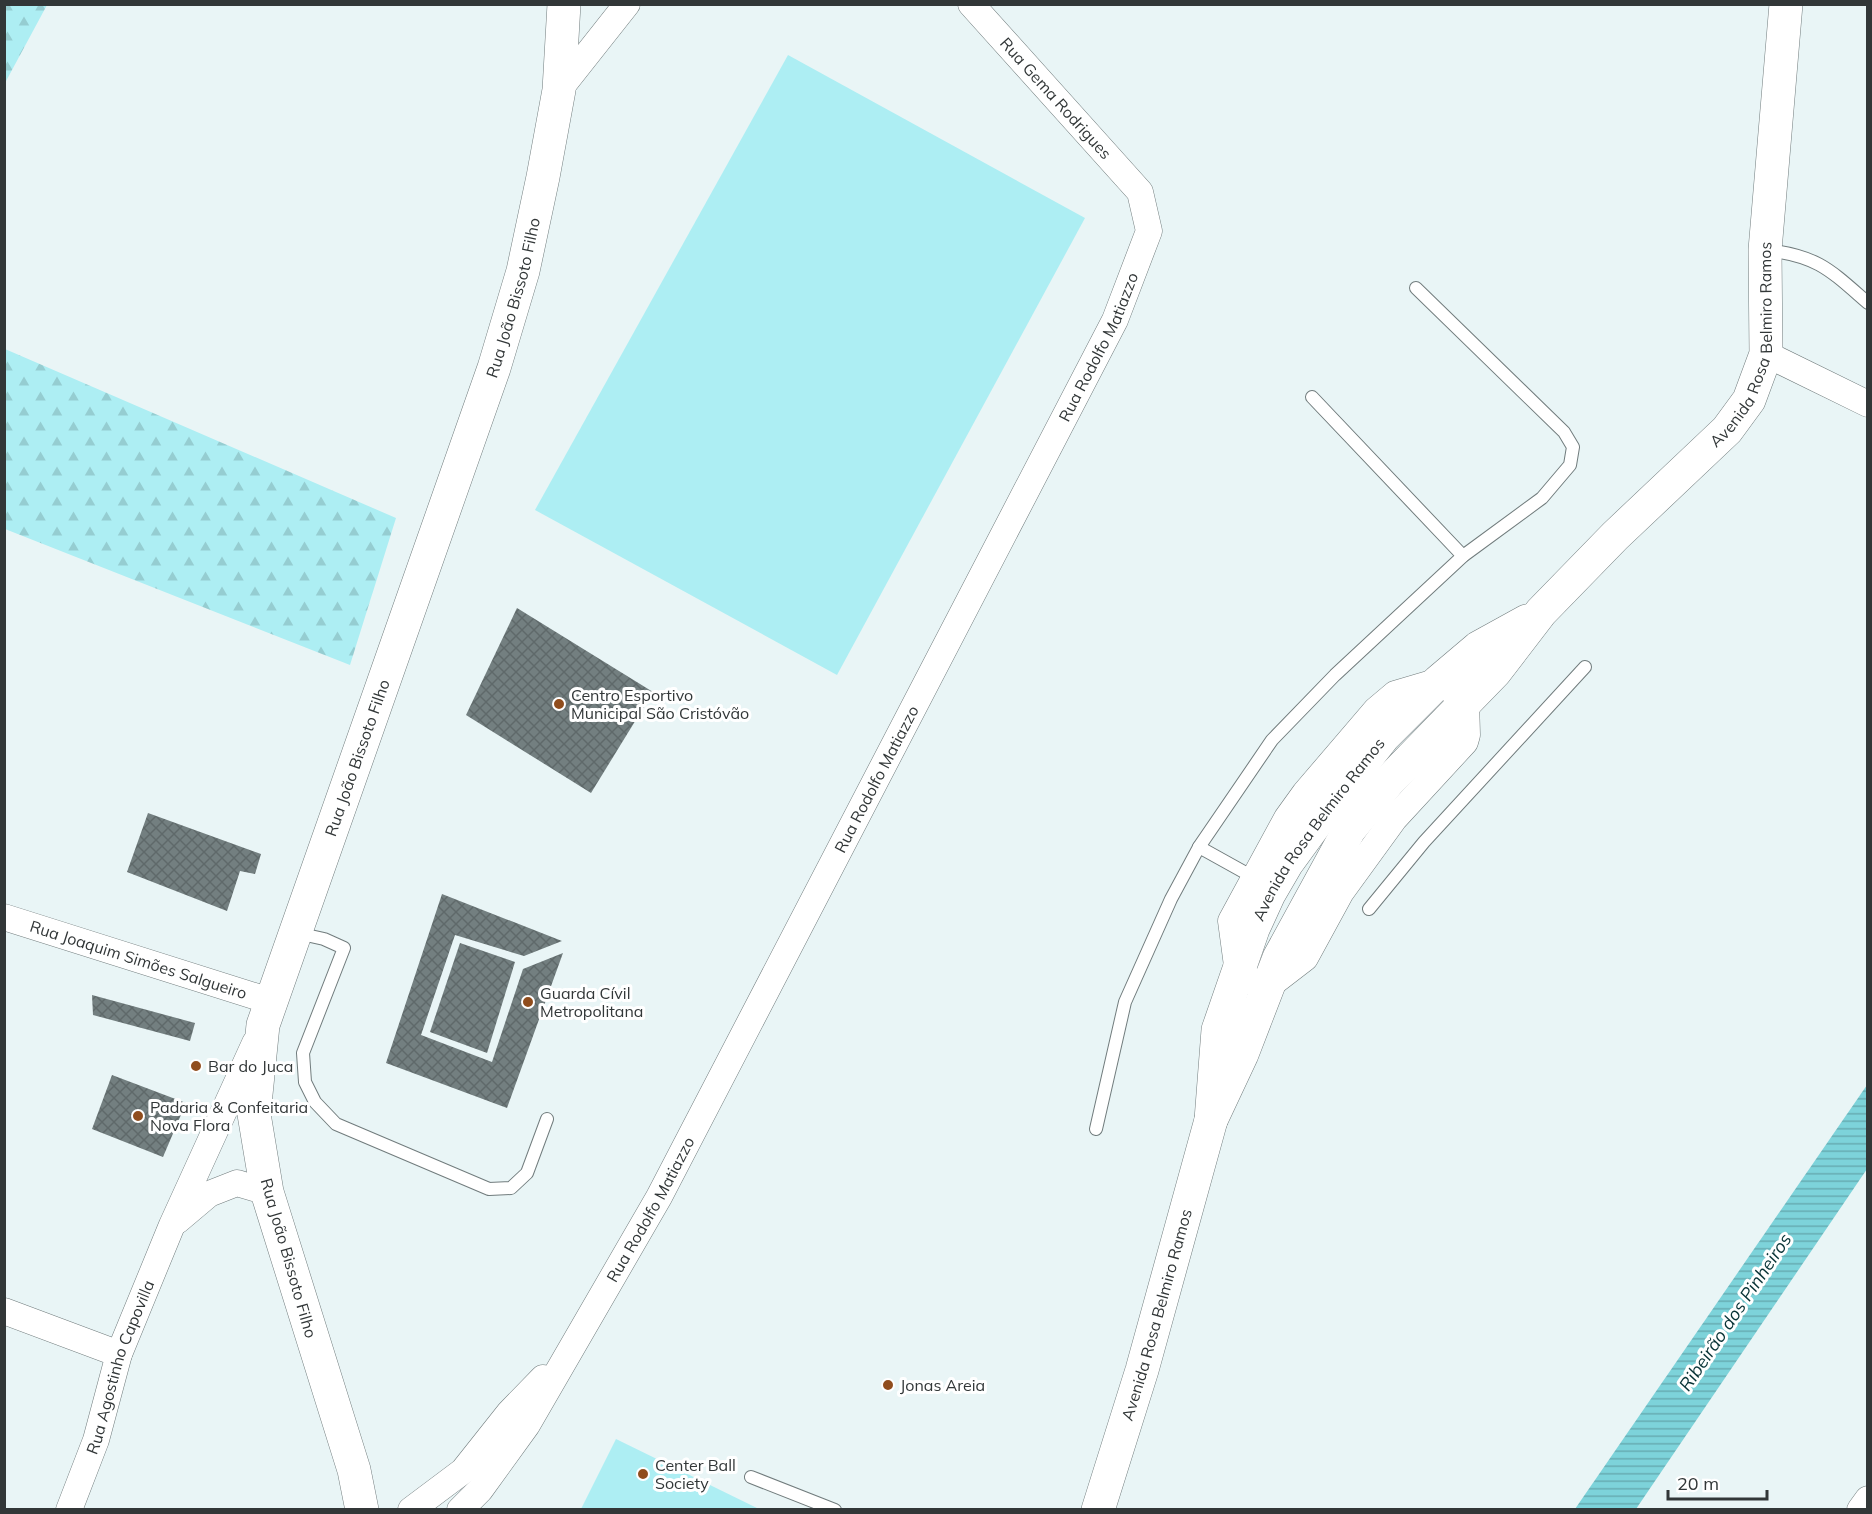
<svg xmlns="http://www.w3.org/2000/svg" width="1872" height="1514" font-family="Mulish,sans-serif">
	<defs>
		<pattern id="forest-firs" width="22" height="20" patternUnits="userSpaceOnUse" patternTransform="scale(1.5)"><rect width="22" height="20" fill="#adeef3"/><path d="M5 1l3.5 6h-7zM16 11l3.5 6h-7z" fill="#95cdd1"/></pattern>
		<pattern id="water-rules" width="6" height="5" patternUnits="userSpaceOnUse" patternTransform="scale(1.5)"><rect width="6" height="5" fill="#7dd3da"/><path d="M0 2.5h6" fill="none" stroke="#67acb2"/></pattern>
		<pattern id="building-cross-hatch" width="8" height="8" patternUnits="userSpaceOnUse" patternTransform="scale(1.5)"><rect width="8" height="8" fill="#737f80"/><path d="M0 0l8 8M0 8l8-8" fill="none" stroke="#5f696a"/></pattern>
	</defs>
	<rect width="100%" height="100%" fill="#e9f5f6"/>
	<g fill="url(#forest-firs)">
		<path d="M5 4 47 5 5 83 4 5Z"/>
		<path d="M5 349 396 518 350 665 5 529Z"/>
	</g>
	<g fill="#adeef3">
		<path d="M788 55 1085 218 837 675 535 510Z"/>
		<path d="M616 1439 759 1509H581Z"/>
	</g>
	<path fill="url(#water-rules)" d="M1867 1085V1169L1636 1509H1575Z"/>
	<g fill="url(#building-cross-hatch)">
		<path d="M517 608 653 692 591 793 466 715Z"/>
		<path d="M148 813 261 854 255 874 240 871 227 911 127 872Z"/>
		<path d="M442 894 562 941 524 956 455 935 421 1035 492 1062 523 969 563 953 507 1108 386 1063Z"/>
		<path d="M460 943 515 962 487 1053 430 1032Z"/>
		<path d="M92 995 195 1023 190 1041 93 1015Z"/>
		<path d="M112 1075 186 1103 163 1157 92 1129Z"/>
	</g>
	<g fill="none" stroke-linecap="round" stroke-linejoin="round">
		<g stroke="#717c7d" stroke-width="14">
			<g id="service">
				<path d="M1767 250C1818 256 1830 270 1868 303"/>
				<path d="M1312 397 1463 556"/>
				<path d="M1199 847 1272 740 1335 675 1463 556 1542 498 1570 465 1573 447 1564 432 1416 288"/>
				<path d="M1369 909 1424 842 1585 667"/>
				<path d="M297 933 324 939 344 948 303 1053 305 1082 315 1102 336 1124 489 1189 511 1188 527 1173 547 1119"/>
				<path d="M1096 1129 1125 1002 1171 899 1199 847 1253 877"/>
				<path d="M751 1477 835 1510"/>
			</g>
		</g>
		<g stroke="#717c7d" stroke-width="27">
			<g id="minor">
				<path d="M559 90 627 4"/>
				<path d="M1766 354 1868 404"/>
				<path d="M1439 681 1466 701 1467 735 1465 742 1394 819 1341 892 1305 958 1266 988 1238 973 1231 921 1287 818 1305 793 1376 710 1395 694Z"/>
				<path id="s1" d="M4 917 273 1002"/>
				<path d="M177 1221 209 1194 237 1183 267 1192"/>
				<path d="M4 1311 119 1354"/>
				<path id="s2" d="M69 1510 96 1440 119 1354 172 1225 255 1043"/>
				<path d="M411 1510 463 1471 509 1413 543 1378"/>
				<path id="s3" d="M460 1510 480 1490 527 1425 659 1197 1115 320 1149 231 1140 192 971 4"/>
				<path d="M1860 1510 1868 1499"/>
			</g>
		</g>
		<g stroke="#717c7d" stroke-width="34">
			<g id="secondary">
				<path id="s4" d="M1211 1120 1242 1054 1279 958 1349 830 1388 782 1495 672 1541 612 1615 536 1727 430 1749 400 1766 354 1765 250 1786 4"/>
				<path id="s5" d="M362 1510 354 1470 267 1192 254 1114 263 1025 494 368 523 271 543 177 559 90 564 4"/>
				<path id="s6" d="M1098 1510 1142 1370 1211 1120 1218 1030 1253 929 1269 894 1287 863 1327 808 1384 736 1439 681 1478 648 1527 621"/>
			</g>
		</g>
		<use href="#service" stroke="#fff" stroke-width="12"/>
		<use href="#minor" stroke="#fff" stroke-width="26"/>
		<use href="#secondary" stroke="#fff" stroke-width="33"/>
	</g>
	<g fill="#904d1d" stroke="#fff" stroke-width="2">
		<circle cx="559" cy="704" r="6"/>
		<circle cx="528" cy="1002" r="6"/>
		<circle cx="196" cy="1066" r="6"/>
		<circle cx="138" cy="1116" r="6"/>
		<circle cx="888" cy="1385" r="6"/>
		<circle cx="643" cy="1474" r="6"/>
	</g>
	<g text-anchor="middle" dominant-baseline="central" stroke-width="6" stroke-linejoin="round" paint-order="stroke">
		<g font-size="16" fill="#323738" stroke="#fff">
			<text transform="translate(1056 98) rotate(48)">Rua Gema Rodrigues</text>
			<text stroke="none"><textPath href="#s5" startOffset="1270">Rua João Bissoto Filho</textPath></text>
			<text stroke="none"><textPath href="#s4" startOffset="962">Avenida Rosa Belmiro Ramos</textPath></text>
			<text stroke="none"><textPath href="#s3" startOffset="1329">Rua Rodolfo Matiazzo</textPath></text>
			<text stroke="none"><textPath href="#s5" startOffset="784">Rua João Bissoto Filho</textPath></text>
			<text stroke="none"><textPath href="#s3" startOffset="843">Rua Rodolfo Matiazzo</textPath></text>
			<text stroke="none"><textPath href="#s6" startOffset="723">Avenida Rosa Belmiro Ramos</textPath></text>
			<text stroke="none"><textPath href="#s1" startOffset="141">Rua Joaquim Simões Salgueiro</textPath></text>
			<text stroke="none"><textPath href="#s3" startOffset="357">Rua Rodolfo Matiazzo</textPath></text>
			<text transform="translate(289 1258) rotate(74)">Rua João Bissoto Filho</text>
			<text stroke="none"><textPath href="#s6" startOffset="204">Avenida Rosa Belmiro Ramos</textPath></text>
			<text stroke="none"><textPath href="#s2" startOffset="152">Rua Agostinho Capovilla</textPath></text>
		</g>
		<g font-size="16" fill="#323738" stroke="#fff" text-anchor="start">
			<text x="571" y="695">Centro Esportivo<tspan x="571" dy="18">Municipal São Cristóvão</tspan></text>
			<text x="540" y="993">Guarda Cívil<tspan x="540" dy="18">Metropolitana</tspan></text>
			<text x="208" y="1066">Bar do Juca</text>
			<text x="150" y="1107">Padaria &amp; Confeitaria<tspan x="150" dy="18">Nova Flora</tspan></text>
			<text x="900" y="1385">Jonas Areia</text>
			<text x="655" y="1465">Center Ball<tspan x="655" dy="18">Society</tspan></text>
		</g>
		<g font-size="18" font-style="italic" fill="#093437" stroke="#fff">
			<text transform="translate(1735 1312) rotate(-56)">Ribeirão dos Pinheiros</text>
		</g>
	</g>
	<rect width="1872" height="1514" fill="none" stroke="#323738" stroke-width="12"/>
	<path d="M1668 1490v9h99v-9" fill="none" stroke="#323738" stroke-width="3"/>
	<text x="1677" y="1490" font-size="18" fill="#323738" stroke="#ffffff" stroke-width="4.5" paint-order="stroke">20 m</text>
</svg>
